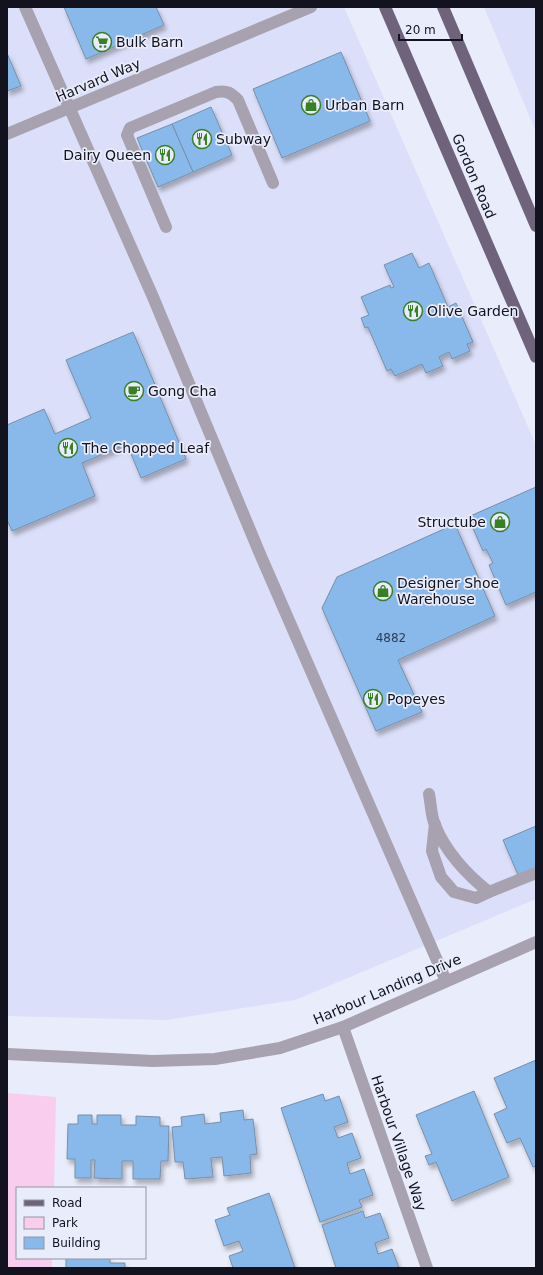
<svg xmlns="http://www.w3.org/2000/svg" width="543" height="1275" font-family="'DejaVu Sans',sans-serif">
	<defs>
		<filter id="shadow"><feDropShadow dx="2.5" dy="4.5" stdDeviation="2" flood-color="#0004"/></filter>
	</defs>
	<rect width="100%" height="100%" fill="#e9ecfa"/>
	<g fill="#dbdff9">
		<path d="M7 7H344L536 445V899L295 1000 166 1020 7 1016Z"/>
		<path d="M484 7H536V132Z"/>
	</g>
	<path fill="#f9cdee" d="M7 1093 56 1097 54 1188H17V1258H52V1268H7Z"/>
	<g fill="#89b8eb" stroke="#778fa9" filter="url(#shadow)">
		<path d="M64 7H156L164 25 86 59Z"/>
		<path d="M341 52 370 121 282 158 253 89Z"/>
		<path d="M7 53 21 86 7 91Z"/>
		<path d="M211 107 232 155 193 172 172 124Z"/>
		<path d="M172 124 193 172 158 187 137 138Z"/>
		<path d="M412 253 419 268 429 263 448 307 456 303 473 342 467 344 470 351 452 359 449 352 439 357 443 366 426 373 422 364 395 376 391 369 387 371 368 327 365 328 361 318 369 315 361 297 390 285 391 288 394 287 384 265Z"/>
		<path d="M133 332 186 459 141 478 127 444 82 463 95 496 12 531 7 520V425L44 409 55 434 91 418 66 360Z"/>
		<path d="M536 487V592L506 605 489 565 493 563 486 549 483 551 468 517Z"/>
		<path d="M455 524 495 616 398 660 422 712 376 731 322 608 337 577Z"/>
		<path d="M536 826V870L519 877 503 840Z"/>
		<path d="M536 1060V1166L533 1167 520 1138 507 1143 494 1114 507 1108 494 1078Z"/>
		<path d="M474 1091 509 1177 452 1201 436 1162 429 1165 425 1156 432 1154 416 1115Z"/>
		<path d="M323 1094 325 1101 339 1096 348 1122 334 1127 338 1138 352 1133 361 1158 347 1163 350 1174 364 1169 373 1195 359 1200 362 1207 320 1222 281 1108Z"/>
		<path d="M243 1110 244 1120 253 1119 257 1154 250 1155 251 1173 224 1176 222 1157 211 1158 213 1177 185 1179 183 1162H175L172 1127 182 1126 181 1117 204 1114 205 1124 221 1122 220 1113Z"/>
		<path d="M78 1115H92V1124H97V1115H121V1125H136V1116L160 1117V1126H169L168 1161H161L160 1179H133V1161H122V1179L94 1178 95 1160H91V1178H75V1159H67L68 1124H78Z"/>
		<path d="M269 1193 295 1268H233L229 1256 243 1251 239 1241 224 1246 215 1220 230 1215 227 1208Z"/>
		<path d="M363 1211 365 1218 380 1213 389 1238 375 1243 378 1254 392 1249 399 1268H336L322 1225Z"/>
		<path d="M66 1258H110V1263H125V1268H66Z"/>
	</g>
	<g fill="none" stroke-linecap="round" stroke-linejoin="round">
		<g stroke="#a8a1b0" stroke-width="12">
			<path d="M25 7 153 297 260 554 446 981"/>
			<path d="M7 134 311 7"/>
			<path d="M166 227 127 135 130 128 216 92C227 90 231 93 238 100L273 183"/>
			<path d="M429 794C431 804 431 816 435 825 445 851 467 875 489 892L536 873"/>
			<path d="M435 824 432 851 441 877 454 892 476 898 489 892"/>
			<path d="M343 1027 427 1268"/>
			<path d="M7 1054 153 1061 215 1059 280 1048 343 1027 536 942"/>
		</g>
		<g stroke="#6f637c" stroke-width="12">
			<path d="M385 7 536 357"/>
			<path d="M443 7 536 226"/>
		</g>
	</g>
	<defs>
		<g id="supermarket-ring" transform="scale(1)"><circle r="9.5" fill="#e9ecfa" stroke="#397f23" stroke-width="1.5"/><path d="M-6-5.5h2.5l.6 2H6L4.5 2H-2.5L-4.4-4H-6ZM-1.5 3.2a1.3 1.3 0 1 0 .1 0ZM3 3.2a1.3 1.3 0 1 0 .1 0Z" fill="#397f23"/></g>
		<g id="shop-ring" transform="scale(1)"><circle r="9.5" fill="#e9ecfa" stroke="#397f23" stroke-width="1.5"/><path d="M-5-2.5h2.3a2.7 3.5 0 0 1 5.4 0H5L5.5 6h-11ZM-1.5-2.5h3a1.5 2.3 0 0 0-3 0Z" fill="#397f23"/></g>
		<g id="restaurant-ring" transform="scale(1)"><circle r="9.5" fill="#e9ecfa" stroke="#397f23" stroke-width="1.5"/><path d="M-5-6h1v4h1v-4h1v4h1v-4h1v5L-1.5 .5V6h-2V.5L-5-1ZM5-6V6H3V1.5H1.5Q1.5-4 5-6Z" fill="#397f23"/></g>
		<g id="cafe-ring" transform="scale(1)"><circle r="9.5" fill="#e9ecfa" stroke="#397f23" stroke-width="1.5"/><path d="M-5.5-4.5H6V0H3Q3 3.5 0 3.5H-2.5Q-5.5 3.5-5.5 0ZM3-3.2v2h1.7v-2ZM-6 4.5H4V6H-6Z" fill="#397f23"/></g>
	</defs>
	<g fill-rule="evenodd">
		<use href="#supermarket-ring" x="102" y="42"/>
		<use href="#shop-ring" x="311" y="105"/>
		<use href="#restaurant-ring" x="202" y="139"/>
		<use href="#restaurant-ring" x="165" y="155"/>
		<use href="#restaurant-ring" x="413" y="311"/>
		<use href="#cafe-ring" x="134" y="391"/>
		<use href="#restaurant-ring" x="68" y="448"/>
		<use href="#shop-ring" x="500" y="522"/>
		<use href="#shop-ring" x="383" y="591"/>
		<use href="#restaurant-ring" x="373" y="699"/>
	</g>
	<g text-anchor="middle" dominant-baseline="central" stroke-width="3.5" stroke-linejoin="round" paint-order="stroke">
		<g font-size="12" fill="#303c52">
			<text x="391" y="638">4882</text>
		</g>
		<g font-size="14" fill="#12131f" stroke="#e9ecfa" text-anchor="start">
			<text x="116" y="42">Bulk Barn</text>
			<text x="325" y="105">Urban Barn</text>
			<text x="216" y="139">Subway</text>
			<text x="151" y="155" text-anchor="end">Dairy Queen</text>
			<text x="427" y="311">Olive Garden</text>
			<text x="148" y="391">Gong Cha</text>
			<text x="82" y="448">The Chopped Leaf</text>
			<text x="486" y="522" text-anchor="end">Structube</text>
			<text x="397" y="583">Designer Shoe<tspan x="397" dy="16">Warehouse</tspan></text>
			<text x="387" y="699">Popeyes</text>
		</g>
		<g font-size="14" fill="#12131f" stroke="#e9ecfa">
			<text transform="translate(98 80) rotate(-23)">Harvard Way</text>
			<text transform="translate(474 176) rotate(67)">Gordon Road</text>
			<text transform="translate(387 989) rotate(-23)">Harbour Landing Drive</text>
			<text transform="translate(399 1143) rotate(71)">Harbour Village Way</text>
		</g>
	</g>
	<rect width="543" height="1275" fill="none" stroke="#12131f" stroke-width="16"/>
	<rect x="16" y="1187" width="130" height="72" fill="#e9ecfa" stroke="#9395a2"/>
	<rect x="24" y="1200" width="20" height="6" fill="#6f637c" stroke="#9395a2"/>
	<text x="52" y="1207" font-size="12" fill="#12131f">Road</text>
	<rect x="24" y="1217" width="20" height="12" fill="#f9cdee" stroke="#9395a2"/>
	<text x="52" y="1227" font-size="12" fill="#12131f">Park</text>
	<rect x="24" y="1237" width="20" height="12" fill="#89b8eb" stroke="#9395a2"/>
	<text x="52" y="1247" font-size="12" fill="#12131f">Building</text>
	<path d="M399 34v6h63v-6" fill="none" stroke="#12131f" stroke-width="2"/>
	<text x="405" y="34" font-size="12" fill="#12131f" stroke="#e9ecfa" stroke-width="3" paint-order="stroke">20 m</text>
</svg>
